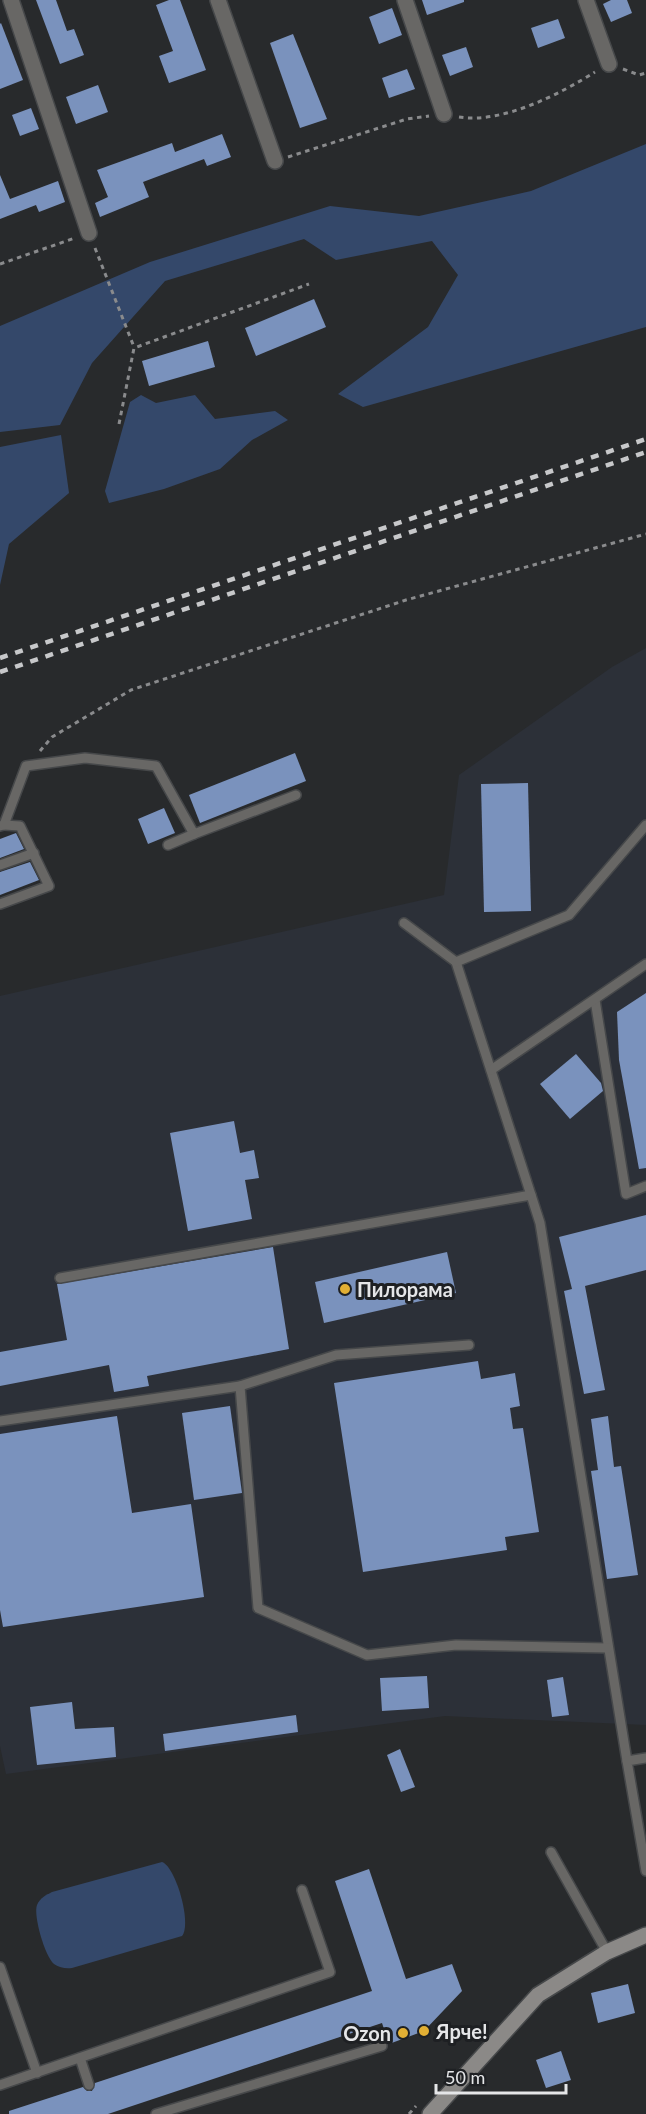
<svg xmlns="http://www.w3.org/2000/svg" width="646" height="2114" font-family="Lato,sans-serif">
	<rect width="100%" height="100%" fill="#282a2c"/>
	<path fill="#2c3038" d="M646 648V1725L445 1716 6 1774 0 1746V996L444 895 459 775 612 667Z"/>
	<g fill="#34486a">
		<path d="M646 144V327L363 407 338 394 428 327 458 275 432 241 336 260 304 239 165 281 92 363 60 425 0 432V326L150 262 330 206 419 216 531 191Z"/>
		<path d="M141 395 156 403 195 395 215 419 275 411 288 420 252 440 220 469 164 489 109 503 105 491 130 402Z"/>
		<path d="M61 435 69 493 9 544 0 585V447Z"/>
		<path d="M162 1862C176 1867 192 1924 182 1936L72 1968C66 1969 60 1968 54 1964 45 1957 33 1915 37 1905 40 1898 46 1895 52 1892Z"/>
	</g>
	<g fill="#7a92bd">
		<path d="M36 0H56L67 31 74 29 84 55 60 64Z"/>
		<path d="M169 0H180L206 70 169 83 159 56 173 51 156 5Z"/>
		<path d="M422 0H464V2L427 15Z"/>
		<path d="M611 0H627L632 13 611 22 603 4Z"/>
		<path d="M392 8 402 35 379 44 369 17Z"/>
		<path d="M558 19 565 38 538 48 531 28Z"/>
		<path d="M1 23 23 80 0 89V24Z"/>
		<path d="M293 34 327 119 300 128 270 43Z"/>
		<path d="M466 47 473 67 450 76 442 55Z"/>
		<path d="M407 69 415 89 389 98 382 78Z"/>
		<path d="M98 85 108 112 76 124 66 97Z"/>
		<path d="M31 108 39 129 20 136 12 115Z"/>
		<path d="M222 134 231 157 207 166 204 159 143 182 149 197 100 217 95 203 108 197 97 170 172 143 175 152Z"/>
		<path d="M0 175 10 199 58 181 65 202 39 212 36 205 0 219Z"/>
		<path d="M314 299 326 327 256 356 245 328Z"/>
		<path d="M208 341 215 367 149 386 142 361Z"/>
		<path d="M295 753 306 781 200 823 189 795Z"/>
		<path d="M528 783 531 911 484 912 481 784Z"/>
		<path d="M164 808 175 833 148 844 138 819Z"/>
		<path d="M16 833 24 849 0 858V839Z"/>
		<path d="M30 862 39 880 0 895V872Z"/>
		<path d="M646 993V1168L639 1169 619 1060 617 1012Z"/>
		<path d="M576 1054 601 1083 603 1091 570 1119 540 1084Z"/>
		<path d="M234 1121 240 1153 254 1150 259 1178 245 1180 252 1219 188 1231 170 1133Z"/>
		<path d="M646 1215V1270L585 1286 605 1390 584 1394 564 1291 572 1289 559 1237Z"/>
		<path d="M273 1247 289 1349 147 1376 149 1386 114 1392 109 1365 0 1386V1352L67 1340 57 1284Z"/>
		<path d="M447 1252 456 1293 324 1323 315 1282Z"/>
		<path d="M478 1361 481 1379 515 1373 520 1406 510 1408 513 1429 523 1428 539 1532 505 1537 507 1550 363 1572 334 1383Z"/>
		<path d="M230 1406 242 1493 194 1500 182 1413Z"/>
		<path d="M117 1416 132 1513 191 1504 204 1597 3 1627 0 1610V1434Z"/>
		<path d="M608 1416 614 1467 621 1466 638 1575 607 1579 591 1471 598 1470 591 1419Z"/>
		<path d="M427 1676 429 1708 382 1711 380 1678Z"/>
		<path d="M563 1677 569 1715 552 1717 547 1680Z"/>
		<path d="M72 1702 75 1729 114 1727 116 1757 37 1765 30 1707Z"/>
		<path d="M296 1715 298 1732 165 1751 163 1734Z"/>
		<path d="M400 1749 415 1787 401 1792 387 1755Z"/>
		<path d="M369 1869 406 1979 452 1964 462 1991 424 2031 389 2044 382 2023 108 2114H9V2111L83 2087 87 2091H92L95 2083 372 1991 335 1881Z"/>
		<path d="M628 1984 635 2013 598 2023 591 1993Z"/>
		<path d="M561 2051 571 2080 546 2088 536 2060Z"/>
	</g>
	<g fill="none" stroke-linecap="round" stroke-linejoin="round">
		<g stroke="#46484a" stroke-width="12">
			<g id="lane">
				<path d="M0 826 4 825 26 766 85 758 156 766 194 834 296 795"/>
				<path d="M168 845 194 834"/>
				<path d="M0 865 34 853"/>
				<path d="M0 904 49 886 20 826 4 825"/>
				<path d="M404 923 456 962 540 1223 627 1761"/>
				<path d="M456 962 569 915 646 825"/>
				<path d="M595 1000 626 1194 646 1186"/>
				<path d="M491 1070 646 964"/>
				<path d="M60 1278 531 1195"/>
				<path d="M469 1345 336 1355 240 1386 258 1608 367 1655 456 1645 608 1648"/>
				<path d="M0 1421 240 1386"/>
				<path d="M646 1758 627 1761 646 1871"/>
				<path d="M551 1852 607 1952"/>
				<path d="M0 1967 37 2073"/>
				<path d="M80 2058 89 2085"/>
				<path d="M0 2085 330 1972 302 1890"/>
				<path d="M156 2114 382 2046"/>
			</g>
		</g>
		<g stroke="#46484a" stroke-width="18">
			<g id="street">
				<path d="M11 0 89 233"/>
				<path d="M218 0 275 161"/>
				<path d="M405 0 444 114"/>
				<path d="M586 0 609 64"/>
			</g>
		</g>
		<g stroke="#46484a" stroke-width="18">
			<path id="secondary" d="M430 2114 538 1995 607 1952 646 1935"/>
		</g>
		<g stroke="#8a8b8d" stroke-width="3" stroke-dasharray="4.5 4.5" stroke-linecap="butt">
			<path d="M623 69 639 75 646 73"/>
			<path d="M459 117C502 124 560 94 595 72"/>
			<path d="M288 157 407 119 429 116"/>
			<path d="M95 248 134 347"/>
			<path d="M0 264 75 238"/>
			<path d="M119 424 134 348 309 284"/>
			<path d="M40 751 52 737 131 690 406 600 646 534"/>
			<path d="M409 2114 416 2106"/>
		</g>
		<use href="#lane" stroke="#686765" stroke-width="9"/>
		<use href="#street" stroke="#686765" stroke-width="15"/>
		<use href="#secondary" stroke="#8b8987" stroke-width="15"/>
		<g stroke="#c7c8ca" stroke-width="4.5" stroke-dasharray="8 8" stroke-linecap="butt">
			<path d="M0 658 646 439"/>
			<path d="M0 672 646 452"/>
		</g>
	</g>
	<g fill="#e1af34" stroke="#1e2023" stroke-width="2">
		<circle cx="345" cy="1289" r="6"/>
		<circle cx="424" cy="2031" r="6"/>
		<circle cx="403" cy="2033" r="6"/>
	</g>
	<g text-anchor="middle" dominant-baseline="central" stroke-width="6" stroke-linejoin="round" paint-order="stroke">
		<g font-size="20" font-weight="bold" fill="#e5e6e8" stroke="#1e2023" text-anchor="start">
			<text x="357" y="1289">Пилорама</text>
			<text x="436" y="2031">Ярче!</text>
			<text x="391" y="2033" text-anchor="end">Ozon</text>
		</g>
	</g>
	<path d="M436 2084v9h130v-9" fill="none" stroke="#e5e6e8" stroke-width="3"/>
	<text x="445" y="2084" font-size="18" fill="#e5e6e8" stroke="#1e2023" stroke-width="4.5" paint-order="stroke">50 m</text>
</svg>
